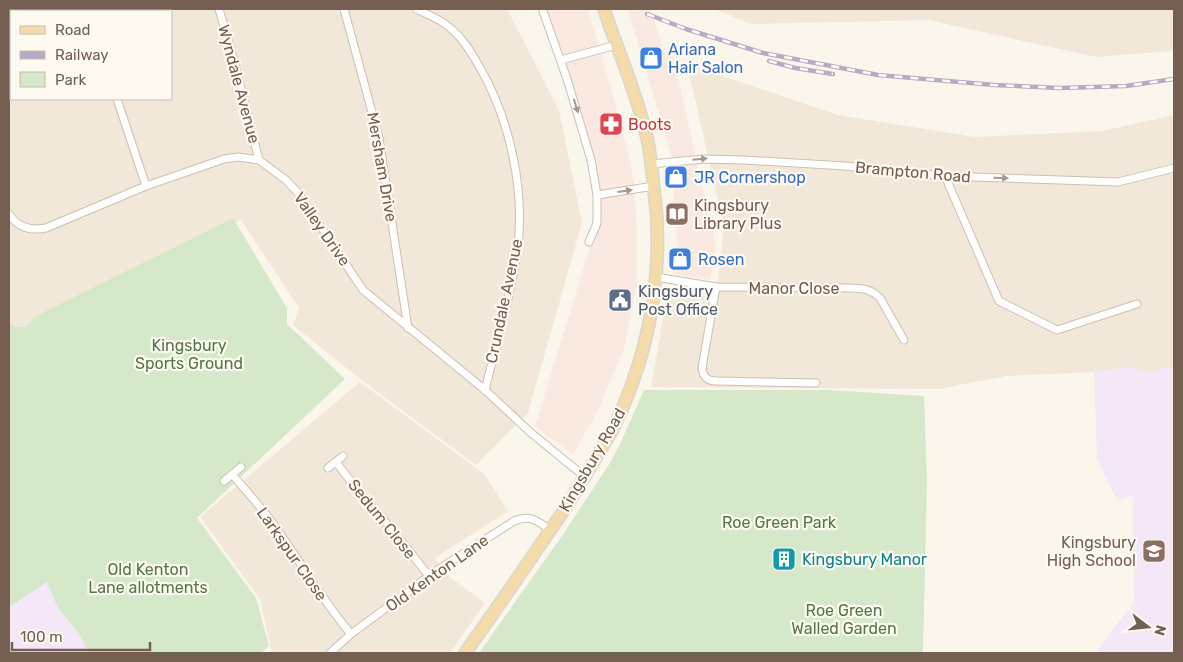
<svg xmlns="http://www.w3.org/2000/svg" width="1183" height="662" font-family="Rubik,sans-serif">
	<rect width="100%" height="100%" fill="#fbf6eb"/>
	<g fill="#f2e8da" fill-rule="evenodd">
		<path d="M9 9H507L559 110 582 223 528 413 476 465 359 378 293 325 299 308 241 220 34 317 26 327 20 328 11 324 9 322ZM11 11H171V99H11Z"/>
		<path d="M714 9H1174V51L1096 57 928 20 751 24Z"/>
		<path d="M687 64 838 115 975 137 1102 131 1174 115V368H1161L1157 372H1141L1136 367 1094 372 1006 376 939 389 651 387 668 291 716 297 724 228Z"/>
		<path d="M360 382 485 475 508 511 435 558 445 574 485 603 450 653H272L260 599 200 517Z"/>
	</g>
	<g fill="#fae9e0">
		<path d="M539 9H588L619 117 632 170 637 227V282L624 349 598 410 573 455 535 426 595 231 596 190 583 121Z"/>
		<path d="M628 9H650L665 54 673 56 716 246 710 280 674 274 677 240 671 155Z"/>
	</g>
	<g fill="#f3e7f8">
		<path d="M1136 367 1141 372H1157L1160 368H1174V653H1097V651L1134 602 1133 496 1117 500 1097 459 1094 372Z"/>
		<path d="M47 582 58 608 78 632 89 653H9V607Z"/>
	</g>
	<g fill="#d5e8ca">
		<path d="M233 218 287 308V324L345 379 197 518 256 598 269 646 261 653H89L78 632 58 608 47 582 9 607V322C14 327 19 328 26 327L34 317Z"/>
		<path d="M644 390H829L924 396 927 481 923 653H479L562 536 610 463 620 444Z"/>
	</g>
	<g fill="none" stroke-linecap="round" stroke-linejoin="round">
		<g stroke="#cdbfb1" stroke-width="9">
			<g id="street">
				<path d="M85 9 86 11"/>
				<path d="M219 9 234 61 259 160"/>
				<path d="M344 9 379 138 408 328"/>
				<path d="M416 9C427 14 440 19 449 27 462 37 471 52 479 66 510 119 526 192 517 253 510 299 496 345 485 390"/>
				<path d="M543 11 568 82 591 160 597 195V222C596 229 591 235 589 242"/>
				<path d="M561 60 616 45"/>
				<path d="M117 99 146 186"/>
				<path d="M651 164 704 159 744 160 845 166 945 176 1118 182 1174 168"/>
				<path d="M945 176 999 301 1057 330 1137 304"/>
				<path d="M597 195 654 186"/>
				<path d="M9 214C18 228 31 231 46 228L146 186 224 159 238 157 259 160 286 180 299 194 363 290 485 390 530 432 585 477"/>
				<path d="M656 277 716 287 849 288C862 288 871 289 880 298L904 340"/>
				<path d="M716 287 702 368C703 378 708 381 717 381L816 383"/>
				<path d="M336 462 359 492 391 528 429 576"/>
				<path d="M328 468 343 456"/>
				<path d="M232 474C246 491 261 507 274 525 300 561 322 600 351 634"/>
				<path d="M224 481 241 467"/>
				<path d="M330 653 351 634 436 571 514 521C531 514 536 521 551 530"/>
			</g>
		</g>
		<g stroke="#dbd5d2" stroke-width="14">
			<path id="primary" d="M465 653C499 606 531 558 564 510 577 490 589 469 601 449 605 442 609 436 613 429 644 365 660 295 657 224 657 213 655 201 654 190 652 173 651 155 647 138 637 93 618 52 604 9"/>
		</g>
		<use href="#street" stroke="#fff" stroke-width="7"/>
		<use href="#primary" stroke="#f3dcaa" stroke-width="11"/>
		<g stroke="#baa9c5" stroke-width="4.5">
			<g id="rail">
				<path d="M647 14 686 29 763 53 878 75 994 85 1060 88 1126 86 1174 79"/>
				<path d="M769 61 795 68 833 74"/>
			</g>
		</g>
		<use href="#rail" stroke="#fefaf1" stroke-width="2.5" stroke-dasharray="8" stroke-linecap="butt"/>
	</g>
	<defs><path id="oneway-solid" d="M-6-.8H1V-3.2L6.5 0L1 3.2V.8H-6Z" transform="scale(1.25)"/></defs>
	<g fill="#a5978d">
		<use href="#oneway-solid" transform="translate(576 106) rotate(73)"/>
		<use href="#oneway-solid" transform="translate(700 159) rotate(-5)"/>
		<use href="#oneway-solid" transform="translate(1001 178) rotate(2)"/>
		<use href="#oneway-solid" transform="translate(625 191) rotate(-8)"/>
	</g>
	<defs>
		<g id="shop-square" transform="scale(1.25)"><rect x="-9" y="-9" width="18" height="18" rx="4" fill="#3f7fe0" stroke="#fefaf1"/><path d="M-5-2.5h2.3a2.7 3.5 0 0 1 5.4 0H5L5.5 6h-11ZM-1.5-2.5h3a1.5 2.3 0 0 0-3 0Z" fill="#fff"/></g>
		<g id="pharmacy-square" transform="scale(1.25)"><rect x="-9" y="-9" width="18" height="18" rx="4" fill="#e0444e" stroke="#fefaf1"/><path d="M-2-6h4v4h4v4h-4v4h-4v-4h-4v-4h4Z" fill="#fff"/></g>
		<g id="library-square" transform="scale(1.25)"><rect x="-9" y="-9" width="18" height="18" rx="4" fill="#8d6e63" stroke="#fefaf1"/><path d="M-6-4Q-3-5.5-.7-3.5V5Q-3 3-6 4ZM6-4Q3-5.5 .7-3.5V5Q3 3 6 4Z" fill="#fff"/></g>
		<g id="civic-square" transform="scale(1.25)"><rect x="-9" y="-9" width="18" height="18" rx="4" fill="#5c6f8a" stroke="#fefaf1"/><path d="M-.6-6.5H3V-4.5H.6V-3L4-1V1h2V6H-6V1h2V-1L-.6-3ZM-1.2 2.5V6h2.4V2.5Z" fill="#fff"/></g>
		<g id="school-square" transform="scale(1.25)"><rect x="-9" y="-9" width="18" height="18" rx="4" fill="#8d6e63" stroke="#fefaf1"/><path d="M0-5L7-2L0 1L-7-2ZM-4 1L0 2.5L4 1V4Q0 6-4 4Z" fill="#fff"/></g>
		<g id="building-square" transform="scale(1.25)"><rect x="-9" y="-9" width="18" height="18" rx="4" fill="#0f9aa8" stroke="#fefaf1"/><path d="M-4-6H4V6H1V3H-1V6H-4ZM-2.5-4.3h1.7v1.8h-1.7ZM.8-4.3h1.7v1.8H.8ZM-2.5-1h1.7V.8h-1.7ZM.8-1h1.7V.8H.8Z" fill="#fff"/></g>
	</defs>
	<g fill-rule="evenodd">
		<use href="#shop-square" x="651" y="58"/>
		<use href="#pharmacy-square" x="611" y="124"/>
		<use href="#shop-square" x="676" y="177"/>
		<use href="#library-square" x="677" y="214"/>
		<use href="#shop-square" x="680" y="259"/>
		<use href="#civic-square" x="620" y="300"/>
		<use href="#school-square" x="1154" y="551"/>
		<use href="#building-square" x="784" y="559"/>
	</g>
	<g text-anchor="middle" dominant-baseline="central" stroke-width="4.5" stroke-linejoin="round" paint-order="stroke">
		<g font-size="16" fill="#366cbe" stroke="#fefaf1" text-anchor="start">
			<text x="668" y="49">Ariana<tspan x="668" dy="18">Hair Salon</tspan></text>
			<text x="694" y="177">JR Cornershop</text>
			<text x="698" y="259">Rosen</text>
		</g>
		<g font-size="16" fill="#745f50" stroke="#fefaf1">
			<text transform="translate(239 84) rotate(75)">Wyndale Avenue</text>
			<text transform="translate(382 167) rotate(80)">Mersham Drive</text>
			<text transform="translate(913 172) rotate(5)">Brampton Road</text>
			<text transform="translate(322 229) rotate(55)">Valley Drive</text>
			<text x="794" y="288">Manor Close</text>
			<text transform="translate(504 301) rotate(-78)">Crundale Avenue</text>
			<text transform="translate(592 460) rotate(-60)">Kingsbury Road</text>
			<text transform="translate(382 519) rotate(51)">Sedum Close</text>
			<text transform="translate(292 554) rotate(55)">Larkspur Close</text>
			<text transform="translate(437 573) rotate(-35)">Old Kenton Lane</text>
		</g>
		<g font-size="16" fill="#be3a42" stroke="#fefaf1" text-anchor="start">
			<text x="628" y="124">Boots</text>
		</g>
		<g font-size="16" fill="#785e54" stroke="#fefaf1" text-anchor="start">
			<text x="694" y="205">Kingsbury<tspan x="694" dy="18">Library Plus</tspan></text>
			<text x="1136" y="542" text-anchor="end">Kingsbury<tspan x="1136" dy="18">High School</tspan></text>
		</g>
		<g font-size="16" fill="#4e5e75" stroke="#fefaf1" text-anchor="start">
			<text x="638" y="291">Kingsbury<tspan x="638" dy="18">Post Office</tspan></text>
		</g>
		<g font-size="16" fill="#547849" stroke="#fefaf1">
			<text x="189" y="345">Kingsbury<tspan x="189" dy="18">Sports Ground</tspan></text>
			<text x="779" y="522">Roe Green Park</text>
			<text x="148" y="569">Old Kenton<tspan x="148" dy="18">Lane allotments</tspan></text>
			<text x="844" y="610">Roe Green<tspan x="844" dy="18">Walled Garden</tspan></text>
		</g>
		<g font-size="16" fill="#0d838f" stroke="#fefaf1" text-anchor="start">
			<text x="802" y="559">Kingsbury Manor</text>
		</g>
	</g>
	<rect width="1183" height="662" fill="none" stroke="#745f50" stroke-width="20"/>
	<rect x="10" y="10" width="162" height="90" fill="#fefaf1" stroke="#c7bcb1"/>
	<rect x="20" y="26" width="25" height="8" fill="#f3dcaa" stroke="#c7bcb1"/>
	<text x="55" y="35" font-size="15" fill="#745f50">Road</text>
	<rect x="20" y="51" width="25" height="8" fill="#baa9c5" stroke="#c7bcb1"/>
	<text x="55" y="60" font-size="15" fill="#745f50">Railway</text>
	<rect x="20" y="72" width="25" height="15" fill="#d5e8ca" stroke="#c7bcb1"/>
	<text x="55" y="85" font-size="15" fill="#745f50">Park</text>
	<g transform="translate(1148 627) rotate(106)" stroke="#fefaf1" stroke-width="4" paint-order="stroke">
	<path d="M0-4L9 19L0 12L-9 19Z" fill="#745f50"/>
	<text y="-8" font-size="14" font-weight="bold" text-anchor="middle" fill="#745f50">N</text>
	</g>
	<path d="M12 642v8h138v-8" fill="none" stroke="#745f50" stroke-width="2.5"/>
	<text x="20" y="642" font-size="15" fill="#745f50" stroke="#fefaf1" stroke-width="4" paint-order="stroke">100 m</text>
</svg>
